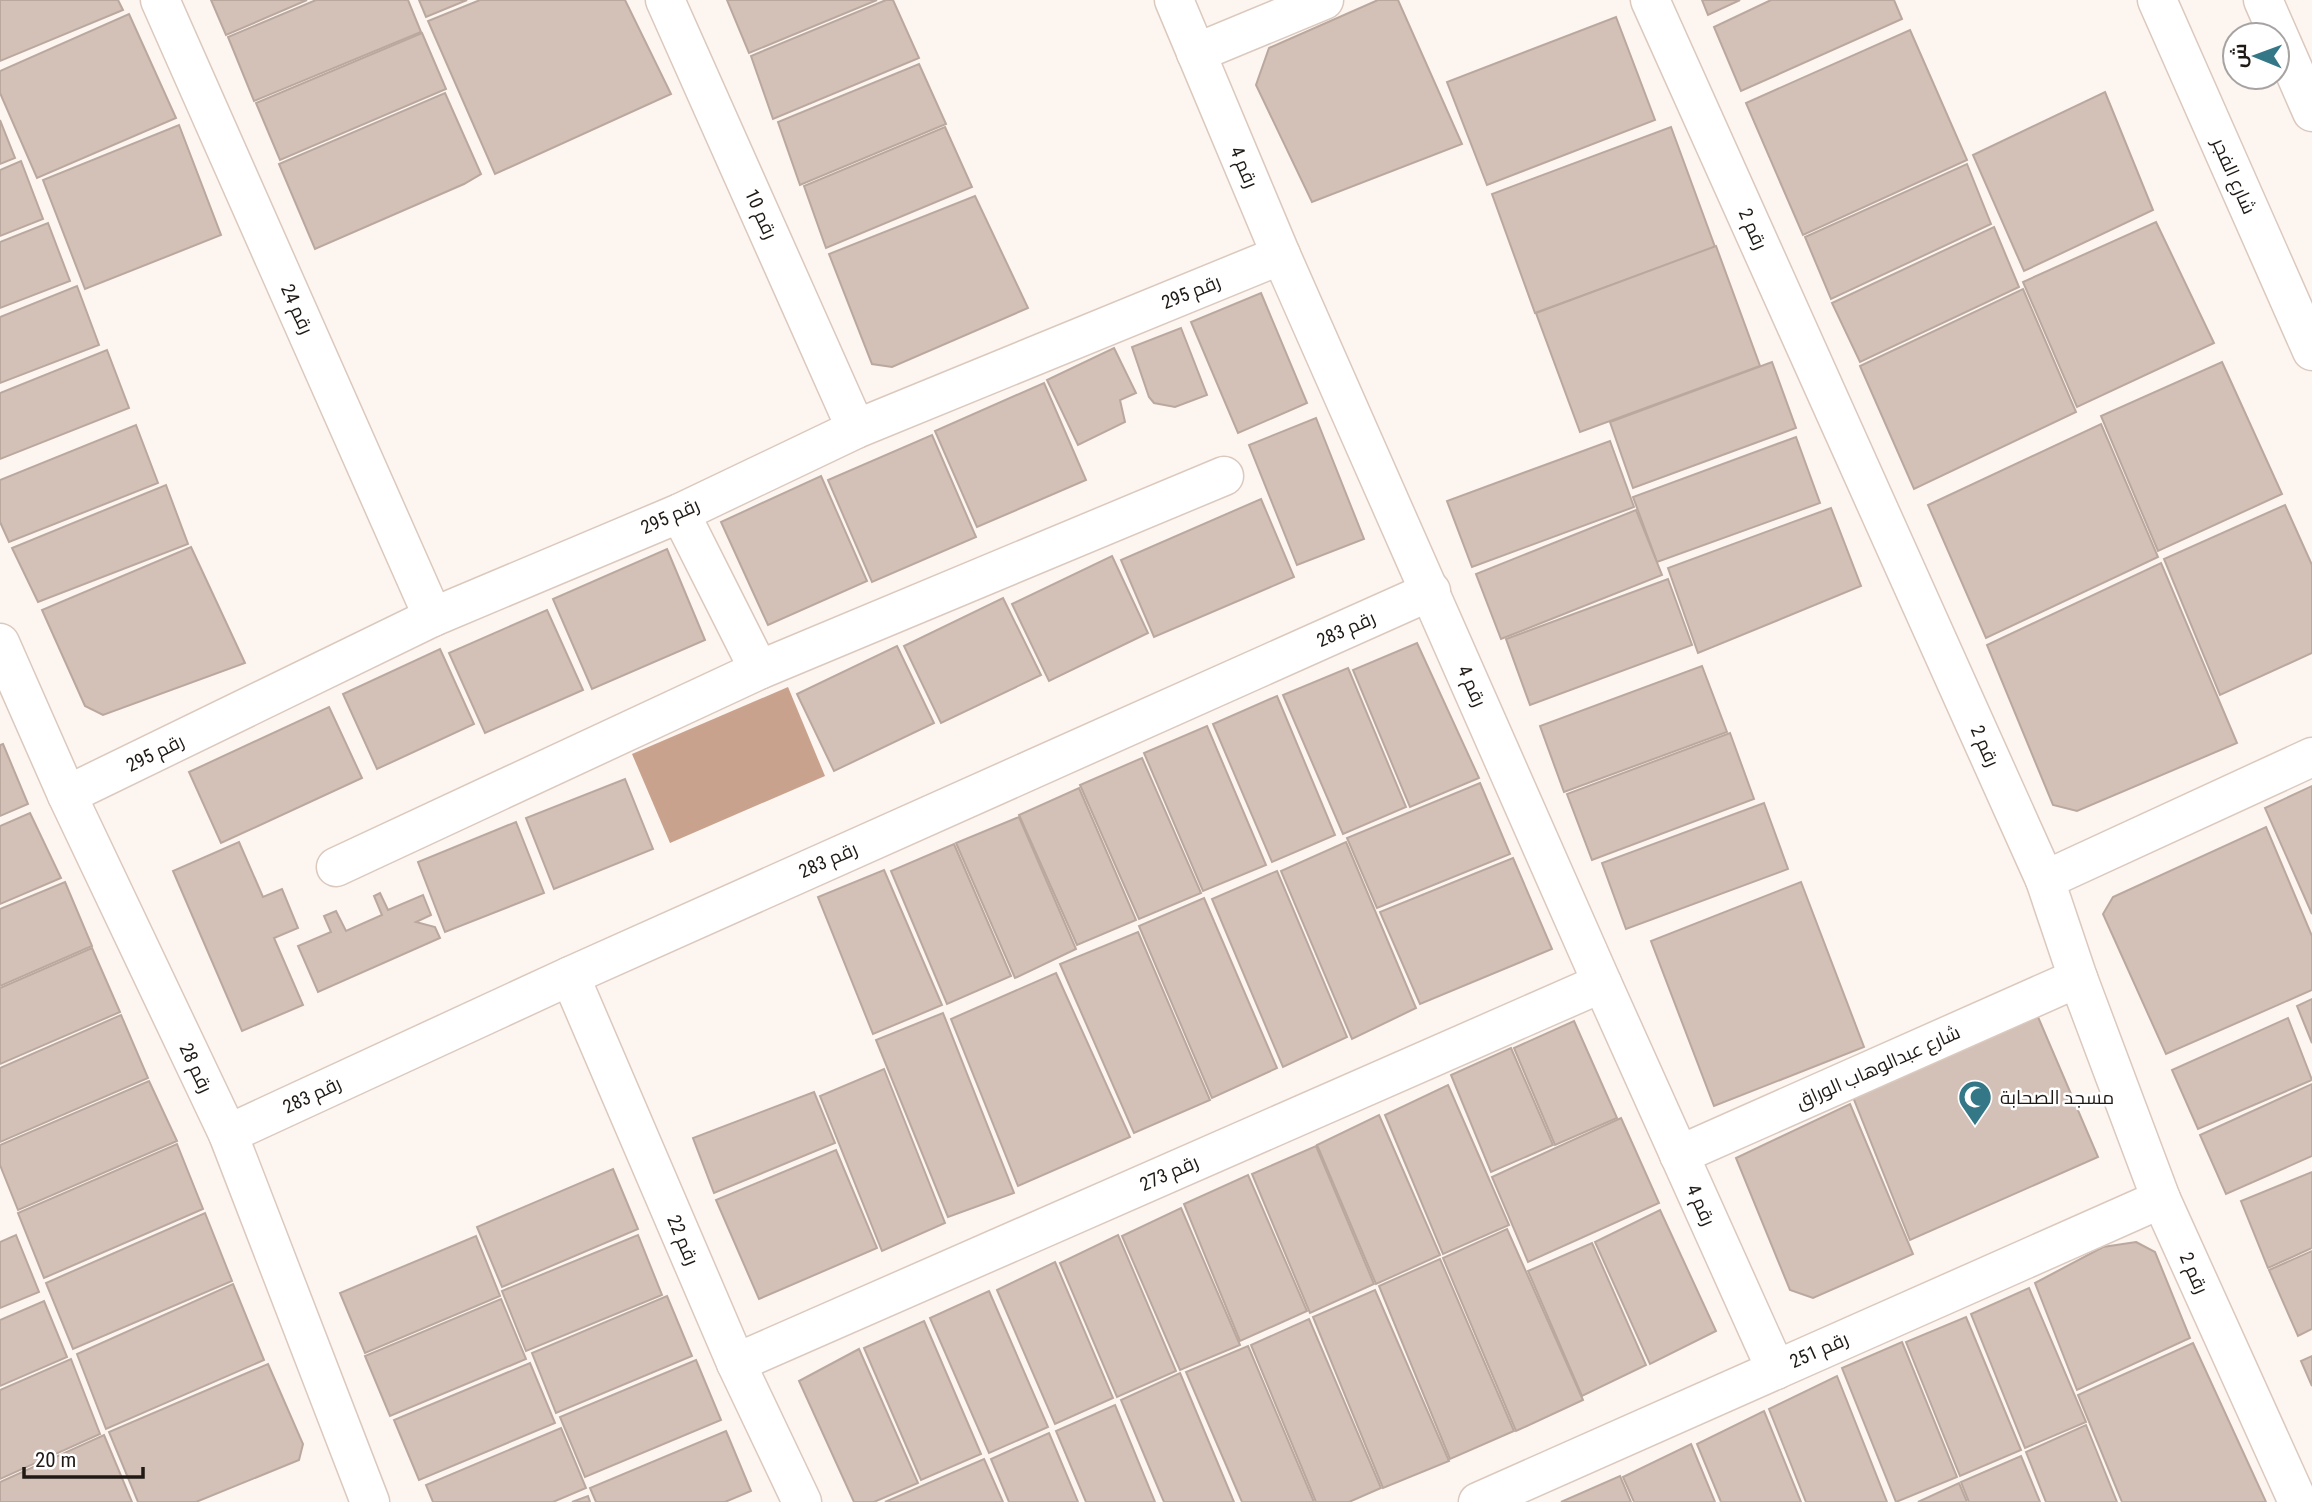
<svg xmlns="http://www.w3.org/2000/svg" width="2312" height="1502" font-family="'Roboto Condensed',Cairo,sans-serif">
	<rect width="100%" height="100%" fill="#fcf5f0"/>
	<path fill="#c8a28c" d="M788 687 825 776 670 843 632 754Z"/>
	<g fill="#d3c0b6" stroke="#baa89e" stroke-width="2">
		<path d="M0 0H118L123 10 0 61Z"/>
		<path d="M211 0H307L226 35Z"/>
		<path d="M316 0H408L421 32 254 101 228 37Z"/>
		<path d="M419 0H467L426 17Z"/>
		<path d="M480 0H625L671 94 495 174 428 21Z"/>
		<path d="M727 0H877L749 53Z"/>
		<path d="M886 0H893L919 58 773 119 751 56Z"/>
		<path d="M1378 0H1398L1462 144 1312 202 1256 85 1269 48Z"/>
		<path d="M1702 0H1740L1708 15Z"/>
		<path d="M1771 0H1894L1902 19 1741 91 1714 27Z"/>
		<path d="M129 14 176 118 37 178 0 93V71Z"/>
		<path d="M1616 17 1655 120 1487 185 1447 82Z"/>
		<path d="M1910 30 1967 160 1803 235 1746 103Z"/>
		<path d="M422 33 446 89 280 160 256 103Z"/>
		<path d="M919 64 946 124 800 185 778 122Z"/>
		<path d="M2105 92 2153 210 2024 271 1973 155Z"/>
		<path d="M445 93 481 174 464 184 315 249 279 164Z"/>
		<path d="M0 120 15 158 0 164Z"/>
		<path d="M179 125 221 235 85 289 43 180Z"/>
		<path d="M945 127 972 187 826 248 804 186Z"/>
		<path d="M1671 127 1715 247 1535 313 1492 194Z"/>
		<path d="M21 161 43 219 0 236V170Z"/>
		<path d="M1967 164 1991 224 1831 299 1805 237Z"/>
		<path d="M975 196 1028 308 892 367 872 364 829 254Z"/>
		<path d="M2156 222 2214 343 2077 407 2023 282Z"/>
		<path d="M48 223 70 281 0 308V242Z"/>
		<path d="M1994 227 2019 287 1860 362 1832 303Z"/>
		<path d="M1716 246 1760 366 1580 432 1536 313Z"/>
		<path d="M77 286 99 345 0 383V317Z"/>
		<path d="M2023 289 2076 412 1914 489 1860 366Z"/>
		<path d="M1261 293 1307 403 1238 433 1191 322Z"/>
		<path d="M1181 328 1207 395 1175 407 1154 403 1149 397 1132 347Z"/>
		<path d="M1114 348 1136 393 1120 400 1125 422 1078 445 1047 380Z"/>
		<path d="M107 350 129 408 0 459V393Z"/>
		<path d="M1772 362 1796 428 1633 488 1610 422Z"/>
		<path d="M2222 362 2282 494 2158 551 2101 416Z"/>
		<path d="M1044 383 1086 480 977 527 935 431Z"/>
		<path d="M1316 418 1364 539 1297 565 1249 445Z"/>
		<path d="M2101 424 2158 557 1986 638 1928 505Z"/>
		<path d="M136 425 158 483 9 542 0 522V480Z"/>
		<path d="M932 435 976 537 872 582 828 480Z"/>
		<path d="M1796 437 1820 503 1657 562 1633 497Z"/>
		<path d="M1610 441 1634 507 1472 567 1447 501Z"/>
		<path d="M821 476 867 581 768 625 721 522Z"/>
		<path d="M166 485 188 544 38 602 12 548Z"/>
		<path d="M1261 499 1294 577 1154 637 1121 560Z"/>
		<path d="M2285 505 2312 565V653L2220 695 2164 559Z"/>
		<path d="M1831 508 1861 586 1698 653 1668 568Z"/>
		<path d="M1636 510 1662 575 1501 639 1476 574Z"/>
		<path d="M191 547 245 663 103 715 85 706 42 610Z"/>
		<path d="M667 549 705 640 592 689 553 599Z"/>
		<path d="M1112 556 1148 633 1049 681 1012 604Z"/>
		<path d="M2161 563 2237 743 2077 811 2053 805 1987 645Z"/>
		<path d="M1668 579 1692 645 1530 705 1506 639Z"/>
		<path d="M1003 598 1041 675 941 723 904 646Z"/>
		<path d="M547 610 583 690 485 733 449 653Z"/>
		<path d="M1417 643 1479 778 1410 807 1353 670Z"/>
		<path d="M897 646 934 723 834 771 797 694Z"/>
		<path d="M440 649 474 724 377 769 343 694Z"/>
		<path d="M1702 666 1727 732 1564 792 1540 726Z"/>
		<path d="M1348 668 1406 807 1343 834 1283 695Z"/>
		<path d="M1277 696 1335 835 1272 862 1213 724Z"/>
		<path d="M329 707 362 778 221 843 189 772Z"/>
		<path d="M1207 726 1266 865 1203 891 1144 753Z"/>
		<path d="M1730 733 1754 799 1592 860 1567 794Z"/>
		<path d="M3 744 28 804 0 816V745Z"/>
		<path d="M1142 758 1201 893 1139 919 1080 785Z"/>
		<path d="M625 779 653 849 554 889 526 818Z"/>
		<path d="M1480 783 1510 854 1377 908 1347 838Z"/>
		<path d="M2312 786V914L2265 808Z"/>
		<path d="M1079 788 1136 920 1077 945 1019 815Z"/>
		<path d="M1764 803 1788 869 1626 929 1602 863Z"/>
		<path d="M30 813 61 878 0 904V826Z"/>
		<path d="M1019 817 1076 949 1015 978 956 843Z"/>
		<path d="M516 822 544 893 445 932 418 862Z"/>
		<path d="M2266 827 2312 936V990L2166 1054 2103 914 2113 897Z"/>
		<path d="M239 842 263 897 282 889 298 928 274 938 303 1005 242 1031 173 871Z"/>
		<path d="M1346 842 1416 1008 1352 1039 1281 871Z"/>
		<path d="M954 844 1011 976 947 1004 891 871Z"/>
		<path d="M1513 858 1552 949 1420 1004 1380 912Z"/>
		<path d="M884 870 942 1005 873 1034 818 897Z"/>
		<path d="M1277 871 1347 1037 1283 1067 1212 899Z"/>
		<path d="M65 882 92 946 0 986V909Z"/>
		<path d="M1801 882 1864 1047 1714 1106 1651 941Z"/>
		<path d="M380 893 388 910 423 895 431 915 416 922 435 927 440 938 318 992 298 946 331 932 324 916 336 911 346 931 382 915 374 896Z"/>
		<path d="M1204 898 1277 1068 1212 1098 1139 926Z"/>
		<path d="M1138 932 1210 1100 1134 1133 1060 964Z"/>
		<path d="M92 948 120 1012 0 1064V988Z"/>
		<path d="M1056 973 1130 1137 1018 1186 951 1019Z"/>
		<path d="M2312 999V1043L2297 1006Z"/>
		<path d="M943 1013 1014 1193 948 1217 876 1040Z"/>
		<path d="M121 1015 148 1078 0 1142V1068Z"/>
		<path d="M2038 1017 2098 1157 1910 1240 1853 1097Z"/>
		<path d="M2288 1018 2312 1080 2198 1129 2172 1070Z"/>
		<path d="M1574 1021 1617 1118 1555 1145 1514 1048Z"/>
		<path d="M1511 1048 1553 1145 1491 1172 1451 1075Z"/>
		<path d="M884 1069 945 1223 882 1251 820 1096Z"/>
		<path d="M149 1081 177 1141 18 1210 0 1165V1145Z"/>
		<path d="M2312 1084V1156L2226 1194 2200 1135Z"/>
		<path d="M1448 1085 1509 1225 1443 1254 1385 1115Z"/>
		<path d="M814 1092 835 1143 714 1193 693 1138Z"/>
		<path d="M1850 1104 1913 1254 1813 1298 1790 1290 1736 1158Z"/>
		<path d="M1379 1115 1440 1255 1376 1284 1317 1145Z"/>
		<path d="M1621 1118 1659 1203 1528 1262 1492 1177Z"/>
		<path d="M177 1144 203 1209 44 1278 18 1213Z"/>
		<path d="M1316 1146 1374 1284 1310 1313 1252 1174Z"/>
		<path d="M836 1150 877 1248 759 1299 716 1200Z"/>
		<path d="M613 1169 638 1229 502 1287 477 1227Z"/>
		<path d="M2312 1172V1248L2268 1268 2241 1201Z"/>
		<path d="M1248 1175 1307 1311 1240 1341 1184 1204Z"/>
		<path d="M1181 1208 1240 1345 1180 1370 1122 1236Z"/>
		<path d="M1660 1210 1716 1331 1650 1364 1595 1242Z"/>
		<path d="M205 1213 232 1281 73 1349 46 1283Z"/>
		<path d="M1507 1229 1583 1400 1516 1431 1443 1258Z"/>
		<path d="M16 1235 39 1292 0 1308V1242Z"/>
		<path d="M638 1235 662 1295 526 1351 502 1291Z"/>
		<path d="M1118 1235 1176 1371 1117 1397 1060 1263Z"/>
		<path d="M476 1236 500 1296 365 1353 340 1293Z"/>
		<path d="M2136 1242 2155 1252 2190 1338 2077 1390 2035 1283 2103 1247Z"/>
		<path d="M1592 1243 1646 1365 1582 1396 1528 1271Z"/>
		<path d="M2312 1251V1329L2298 1336 2269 1270Z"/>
		<path d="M1440 1259 1514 1431 1450 1459 1379 1286Z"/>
		<path d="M1055 1262 1113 1398 1055 1424 997 1290Z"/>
		<path d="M233 1284 264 1360 106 1429 77 1354Z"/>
		<path d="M2029 1288 2086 1422 2025 1448 1971 1314Z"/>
		<path d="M1375 1290 1449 1461 1383 1488 1313 1317Z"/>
		<path d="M989 1291 1048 1427 989 1453 930 1318Z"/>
		<path d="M667 1296 692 1356 556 1413 532 1353Z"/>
		<path d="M501 1299 526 1359 390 1416 365 1356Z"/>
		<path d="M44 1301 67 1357 0 1386V1320Z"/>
		<path d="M1966 1317 2021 1450 1960 1476 1906 1342Z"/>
		<path d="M1309 1319 1381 1488 1349 1502H1316L1251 1345Z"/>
		<path d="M924 1321 981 1454 921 1480 864 1348Z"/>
		<path d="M1902 1342 1957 1477 1896 1502 1842 1368Z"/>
		<path d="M2193 1343 2266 1502H2122L2078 1395Z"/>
		<path d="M1248 1346 1314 1502H1242L1186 1372Z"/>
		<path d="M859 1349 918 1483 874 1502H854L799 1381Z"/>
		<path d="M2312 1356V1386L2301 1361Z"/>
		<path d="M71 1359 100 1434 0 1479V1390Z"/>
		<path d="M696 1360 721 1420 585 1477 560 1417Z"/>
		<path d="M530 1363 555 1423 419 1480 394 1420Z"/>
		<path d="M268 1364 303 1444 299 1460 196 1502H138L109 1432Z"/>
		<path d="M1180 1373 1234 1502H1164L1121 1400Z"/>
		<path d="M1837 1376 1887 1502H1806L1769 1409Z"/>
		<path d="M1115 1405 1155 1502H1086L1056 1431Z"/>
		<path d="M1764 1411 1801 1502H1721L1697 1444Z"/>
		<path d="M2086 1425 2117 1502H2046L2026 1452Z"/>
		<path d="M561 1428 586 1488 553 1502H433L426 1485Z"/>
		<path d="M726 1431 751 1491 725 1502H596L590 1488Z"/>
		<path d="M1049 1433 1078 1502H1009L991 1459Z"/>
		<path d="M104 1435 132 1502H0V1482Z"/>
		<path d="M1691 1444 1715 1502H1634L1623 1477Z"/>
		<path d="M2021 1456 2040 1502H1969L1961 1482Z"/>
		<path d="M984 1459 1003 1502H885Z"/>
		<path d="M1620 1476 1631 1502H1561Z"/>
		<path d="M1959 1483 1967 1502H1918Z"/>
		<path d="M588 1496 590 1502H572Z"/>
	</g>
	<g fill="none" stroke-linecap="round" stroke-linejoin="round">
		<g stroke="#dbc9be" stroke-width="41">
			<g id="minor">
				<path d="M160 0 433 617"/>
				<path d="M665 0 856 429"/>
				<path d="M1174 0 1281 255 1602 983 1776 1370"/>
				<path d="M1650 0 2045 880 2078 978 2161 1199 2298 1502"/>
				<path d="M2157 0 2312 351"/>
				<path d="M2263 0 2312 112"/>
				<path d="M1196 53 1324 0"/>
				<path d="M680 513 759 670"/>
				<path d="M0 643 67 795 228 1134 370 1502"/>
				<path d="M67 795 433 617 680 513 856 429 1281 255"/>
				<path d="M336 867 759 670 1224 476"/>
				<path d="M2045 880 2312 757"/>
				<path d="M570 976 736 1363 802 1502"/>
				<path d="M228 1134 570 976 1431 591"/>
				<path d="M1679 1155 2078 978"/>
				<path d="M736 1363 1602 983"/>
				<path d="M1478 1502 2161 1199"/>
			</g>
		</g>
		<use href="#minor" stroke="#fff" stroke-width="38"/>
	</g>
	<defs>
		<g id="mosque-pin" transform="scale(1.75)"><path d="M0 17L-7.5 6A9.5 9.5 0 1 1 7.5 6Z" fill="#347887" stroke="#fff"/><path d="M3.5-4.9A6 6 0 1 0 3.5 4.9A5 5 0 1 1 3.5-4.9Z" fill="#fff"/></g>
	</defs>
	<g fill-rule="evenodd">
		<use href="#mosque-pin" x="1975" y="1097"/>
	</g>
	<g text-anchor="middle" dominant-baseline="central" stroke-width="5" stroke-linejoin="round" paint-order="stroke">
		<g font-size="19" fill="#201a16" stroke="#fff">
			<text transform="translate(1244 167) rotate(67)">رقم 4</text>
			<text transform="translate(2234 176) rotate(66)">شارع الفجر</text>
			<text transform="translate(761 214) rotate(66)">رقم 10</text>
			<text transform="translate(1753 229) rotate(66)">رقم 2</text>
			<text transform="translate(1191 292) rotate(-22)">رقم 295</text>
			<text transform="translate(297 309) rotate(66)">رقم 24</text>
			<text transform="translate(670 516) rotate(-24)">رقم 295</text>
			<text transform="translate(1346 629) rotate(-24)">رقم 283</text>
			<text transform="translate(1472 686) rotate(66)">رقم 4</text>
			<text transform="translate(1985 746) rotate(66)">رقم 2</text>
			<text transform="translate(155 753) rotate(-26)">رقم 295</text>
			<text transform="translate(828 860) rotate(-24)">رقم 283</text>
			<text transform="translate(1878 1067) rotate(-24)">شارع عبدالوهاب الوراق</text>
			<text transform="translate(196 1068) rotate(65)">رقم 28</text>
			<text transform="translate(312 1095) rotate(-25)">رقم 283</text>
			<text transform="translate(1169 1173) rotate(-24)">رقم 273</text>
			<text transform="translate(1701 1205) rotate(66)">رقم 4</text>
			<text transform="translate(683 1240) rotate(67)">رقم 22</text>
			<text transform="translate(2194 1273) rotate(66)">رقم 2</text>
			<text transform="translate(1819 1350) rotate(-24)">رقم 251</text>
		</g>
		<g font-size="19" fill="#201a16" stroke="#fff" text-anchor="start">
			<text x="2000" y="1097">مسجد الصحابة</text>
		</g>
	</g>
	<g transform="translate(2256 56) rotate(271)"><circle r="33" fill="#ffffff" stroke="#a6a3a2" stroke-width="2"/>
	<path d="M0-5L12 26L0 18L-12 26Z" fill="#347887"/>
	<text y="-10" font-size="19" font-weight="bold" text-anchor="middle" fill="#201a16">ش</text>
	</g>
	<path d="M24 1467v10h119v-10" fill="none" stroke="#201a16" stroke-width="3.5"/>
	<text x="35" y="1467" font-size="21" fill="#201a16" stroke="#ffffff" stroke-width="5" paint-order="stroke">20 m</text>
</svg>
